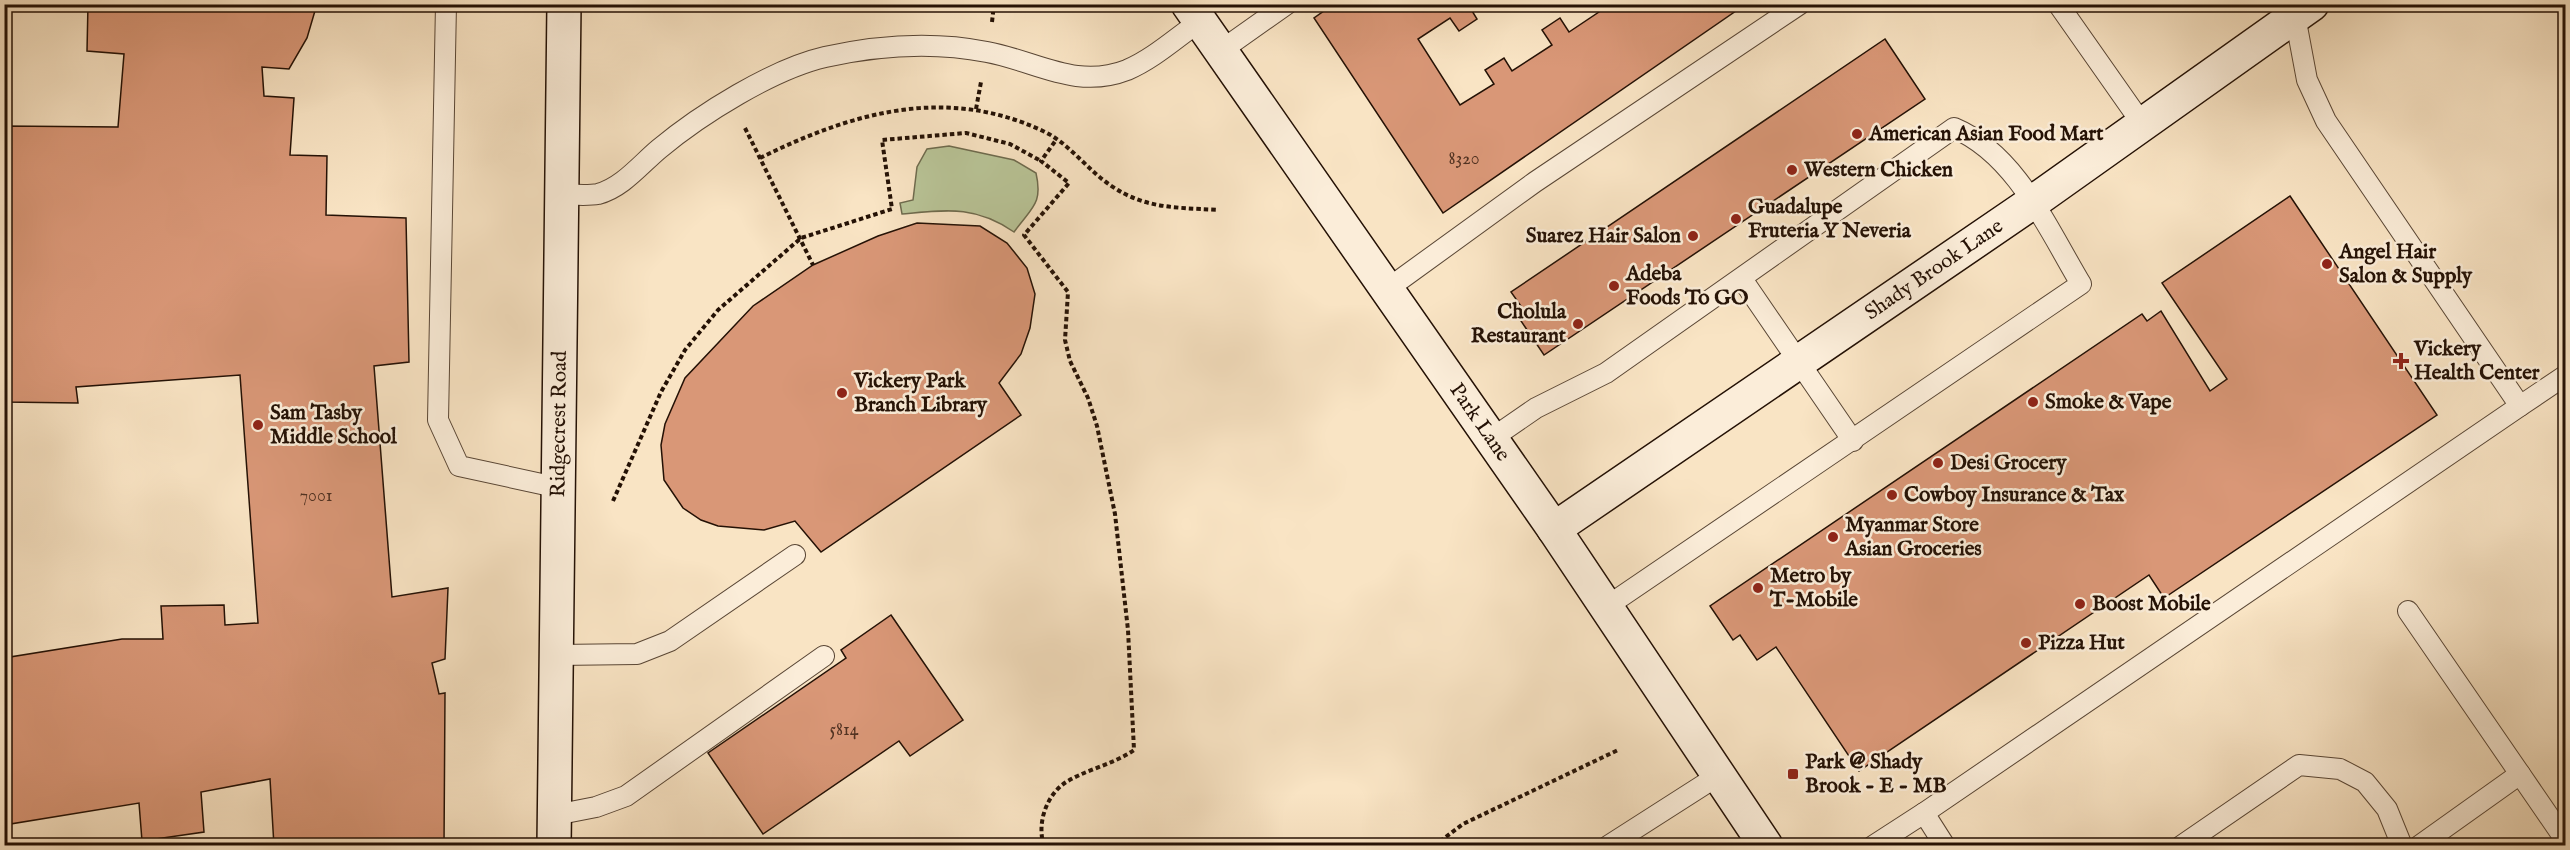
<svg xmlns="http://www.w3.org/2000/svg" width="2570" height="850" font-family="'IM FELL English',serif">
	<rect width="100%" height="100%" fill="#f9e4c4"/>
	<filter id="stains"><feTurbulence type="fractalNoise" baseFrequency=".00333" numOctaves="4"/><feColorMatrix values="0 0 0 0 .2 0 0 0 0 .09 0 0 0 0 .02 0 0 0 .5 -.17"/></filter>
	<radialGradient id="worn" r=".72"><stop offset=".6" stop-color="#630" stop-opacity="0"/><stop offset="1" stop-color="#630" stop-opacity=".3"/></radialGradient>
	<path fill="#b9c598" stroke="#6e6b4e" stroke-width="1.5" d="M949 146 1014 160 1036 173C1043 204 1032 207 1014 232 975 205 946 210 902 214L900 203 913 200 917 167 927 149Z"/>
	<g fill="#d99777" stroke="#241105" stroke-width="1.5">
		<path d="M88 4H317L307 38 289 69 262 67 264 96 294 98 290 155 327 156 326 215 406 218 409 362 374 366 392 597 448 588 445 659 432 663 439 694 445 693 444 846H274L270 779 201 792 204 832 142 841 139 803 4 825V658L122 639H163L161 606 224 605 225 625 258 623 240 375 76 387 78 403 4 402V126L118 127 124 54 87 51Z"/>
		<path d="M1334 4H1472L1469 6 1477 19 1459 31 1450 18 1418 39 1460 105 1494 84 1485 70 1504 58 1512 71 1552 45 1542 30 1560 18 1569 32 1611 4H1746L1443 213 1314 18Z"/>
		<path d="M1885 39 1925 99 1544 355 1521 321 1528 316 1511 292Z"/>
		<path d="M2290 196 2437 415 2164 598 2149 575 1859 771 1776 647 1757 660 1740 635 1733 640 1710 606 2142 314 2147 321 2161 311 2210 391 2227 379 2162 283Z"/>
		<path d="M917 223 980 226 1007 243 1027 268 1035 294 1030 328 1021 354 999 383 1021 415 821 552 795 521 764 530 718 526 701 520 683 508 664 480 661 445 665 424 685 378 753 306 813 265 878 236Z"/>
		<path d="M891 615 963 720 910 756 899 741 763 834 708 753 846 658 841 650Z"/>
	</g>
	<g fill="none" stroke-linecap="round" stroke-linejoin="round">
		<g stroke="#594635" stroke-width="22">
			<g id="lane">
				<path d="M446 4 438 420 459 466 560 488"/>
				<path d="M2058 4 2143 125"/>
				<path d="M2295 16 2307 80 2326 121 2520 406 2566 375"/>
				<path d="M1219 52 1287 4"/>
				<path d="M561 195C573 194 587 196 598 194 622 188 641 164 659 149 701 114 773 69 825 57 879 45 932 41 987 52 1036 61 1076 90 1127 70 1153 59 1176 38 1199 22"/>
				<path d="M1742 279 1853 441"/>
				<path d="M1386 290 1535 182 1800 4"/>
				<path d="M1491 439 1536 408 1606 373 1954 128C2016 154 2048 229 2081 284L1606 607"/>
				<path d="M2408 611 2520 774"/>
				<path d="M557 655 637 654 670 641 795 555"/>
				<path d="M1924 813 2520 406"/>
				<path d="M555 815 596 807 626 796 824 656"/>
				<path d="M1608 846 1719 775"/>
				<path d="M1873 846 1924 813 1945 846"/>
				<path d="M2181 846 2299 765 2340 769 2365 782 2387 809 2402 846"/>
				<path d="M2419 846 2520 774 2566 841"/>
			</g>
		</g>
		<g stroke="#241105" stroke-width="36">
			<g id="secondary">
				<path id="s1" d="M1188 4 1554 529 1766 846"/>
				<path id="s2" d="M1554 529 2033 202 2312 4"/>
				<path id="s3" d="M554 846 564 4"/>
			</g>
		</g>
		<g stroke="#241105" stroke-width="4" stroke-dasharray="4.5 3" stroke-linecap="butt">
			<path d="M992 22 994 4"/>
			<path d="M976 109 981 82"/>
			<path d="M745 128 813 265"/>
			<path d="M760 158C851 113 945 85 1043 131 1063 140 1079 159 1096 174 1136 209 1168 207 1218 210"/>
			<path d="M613 501 661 392 685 350 718 310 801 238 892 209 882 140 966 133 1010 144 1041 161"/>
			<path d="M1044 846C1037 825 1045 799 1062 785 1080 771 1113 765 1134 750L1128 630 1115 514 1097 426 1088 398 1070 361 1065 340 1068 292 1024 235 1069 183 1041 161 1056 140"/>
			<path d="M1434 846 1463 824 1618 750"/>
		</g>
		<use href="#lane" stroke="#fbedd9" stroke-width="20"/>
		<use href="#secondary" stroke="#fbedd9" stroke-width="33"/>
	</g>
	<g fill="#8f2418" stroke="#fbedd9" stroke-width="2">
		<circle cx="1857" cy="134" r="6"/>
		<circle cx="1792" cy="170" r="6"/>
		<circle cx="1736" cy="219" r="6"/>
		<circle cx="1693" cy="236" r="6"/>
		<circle cx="2327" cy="264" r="6"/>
		<circle cx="1614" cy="286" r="6"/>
		<circle cx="1578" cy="324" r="6"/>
		<path d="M2398 352h6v6h6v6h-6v6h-6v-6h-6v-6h6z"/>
		<circle cx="842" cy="393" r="6"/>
		<circle cx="2033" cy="402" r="6"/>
		<circle cx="258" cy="425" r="6"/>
		<circle cx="1938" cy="463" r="6"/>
		<circle cx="1892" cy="495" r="6"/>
		<circle cx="1833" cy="537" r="6"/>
		<circle cx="1758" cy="588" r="6"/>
		<circle cx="2080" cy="604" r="6"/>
		<circle cx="2026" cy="643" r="6"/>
		<rect x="1787" y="768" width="12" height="12" rx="3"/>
	</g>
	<g text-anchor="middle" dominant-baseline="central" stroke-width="5" stroke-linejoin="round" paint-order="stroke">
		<g font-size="18" fill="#513222">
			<text x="1464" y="159">8320</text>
			<text x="316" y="496">7001</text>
			<text x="844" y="730">5814</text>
		</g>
		<g font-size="21" font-weight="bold" fill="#241105" stroke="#fbedd9" text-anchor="start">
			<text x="1869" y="134">American Asian Food Mart</text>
			<text x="1804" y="170">Western Chicken</text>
			<text x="1748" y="207">Guadalupe<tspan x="1748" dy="24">Fruteria Y Neveria</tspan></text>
			<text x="1681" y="236" text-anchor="end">Suarez Hair Salon</text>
			<text x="2339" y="252">Angel Hair<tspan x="2339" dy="24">Salon &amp; Supply</tspan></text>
			<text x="1626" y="274">Adeba<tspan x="1626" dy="24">Foods To GO</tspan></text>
			<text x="1566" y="312" text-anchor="end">Cholula<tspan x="1566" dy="24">Restaurant</tspan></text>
			<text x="2414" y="349">Vickery<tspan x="2414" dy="24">Health Center</tspan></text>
			<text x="854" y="381">Vickery Park<tspan x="854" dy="24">Branch Library</tspan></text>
			<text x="2045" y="402">Smoke &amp; Vape</text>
			<text x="270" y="413">Sam Tasby<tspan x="270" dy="24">Middle School</tspan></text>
			<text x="1950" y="463">Desi Grocery</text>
			<text x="1904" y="495">Cowboy Insurance &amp; Tax</text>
			<text x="1845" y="525">Myanmar Store<tspan x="1845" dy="24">Asian Groceries</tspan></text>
			<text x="1770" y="576">Metro by<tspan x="1770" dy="24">T-Mobile</tspan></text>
			<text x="2092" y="604">Boost Mobile</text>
			<text x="2038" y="643">Pizza Hut</text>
			<text x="1805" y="762">Park @ Shady<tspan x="1805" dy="24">Brook - E - MB</tspan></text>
		</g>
		<g font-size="21" fill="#241105" stroke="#fbedd9">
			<text stroke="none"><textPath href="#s2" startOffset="460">Shady Brook Lane</textPath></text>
			<text stroke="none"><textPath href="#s1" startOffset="510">Park Lane</textPath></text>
			<text stroke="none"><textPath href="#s3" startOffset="422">Ridgecrest Road</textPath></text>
		</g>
	</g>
	<rect width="2570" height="850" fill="none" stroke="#f9e4c4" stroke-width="24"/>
	<rect x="6" y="6" width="2558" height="838" fill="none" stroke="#241105" stroke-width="3"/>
	<rect x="12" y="12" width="2546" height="826" fill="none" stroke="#241105" stroke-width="1.5"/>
	<rect width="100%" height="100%" filter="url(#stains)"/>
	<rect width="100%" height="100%" fill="url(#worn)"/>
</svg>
